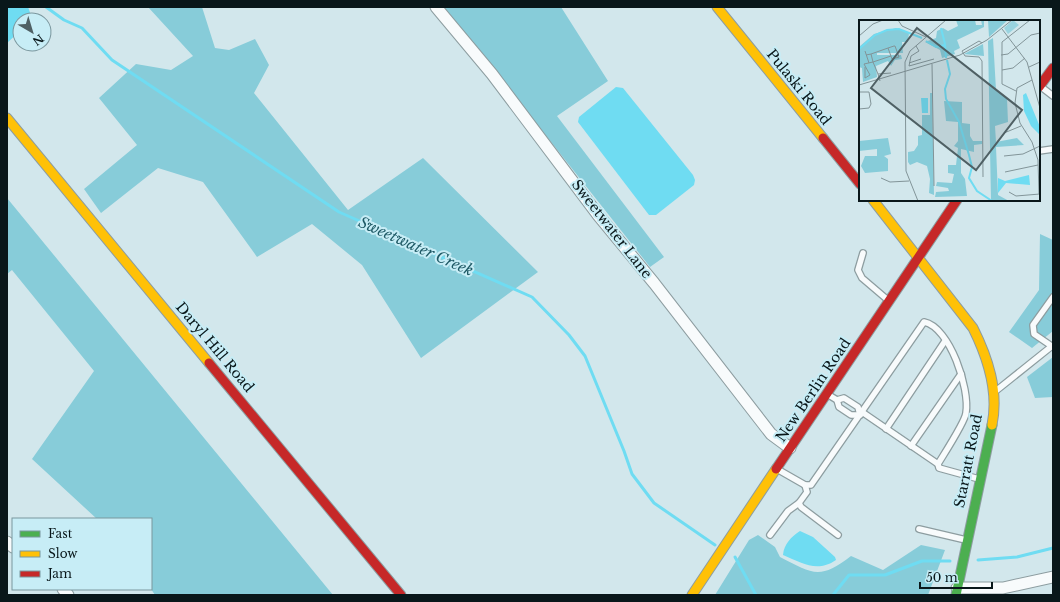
<svg xmlns="http://www.w3.org/2000/svg" width="1060" height="602" font-family="'Libre Baskerville',serif">
	<rect width="100%" height="100%" fill="#d2e7ec"/>
	<g fill="#87ccd9">
		<path d="M148 7H202L215 48 229 50 255 39 269 65 254 93 348 210 423 158 538 272 421 358 362 265 312 224 257 257 203 182 158 168 101 213 84 189 137 145 99 98 136 64 171 70 193 56Z"/>
		<path d="M444 7H561L608 81 557 116 664 257 650 267Z"/>
		<path d="M7 198 333 595H155L151 589V519H97L32 459 94 371 12 270 7 274Z"/>
		<path d="M1040 234 1053 240V331L1032 348 1009 332 1039 290Z"/>
		<path d="M1053 357V397L1035 398 1027 377Z"/>
		<path d="M758 535 775 547 780 557C812 573 819 581 851 556L883 570 921 545 945 550 928 595H715L749 540Z"/>
	</g>
	<g fill="#6fdcf2">
		<path d="M7 7H28L32 18 31 20H20V31L7 43Z"/>
		<path d="M616 87 623 88 693 175 695 180 694 185 656 215H649L578 122 579 117Z"/>
		<path d="M800 531 813 537 835 557 836 560C817 573 802 563 783 555 784 544 791 537 800 531Z"/>
	</g>
	<g fill="none" stroke-linecap="round" stroke-linejoin="round">
		<g stroke="#6fdcf2" stroke-width="3">
			<path d="M46 7 64 20 82 28 112 60 339 212 532 297 569 335 585 356 624 451 632 474 654 503 715 545"/>
			<path d="M735 557 756 595"/>
			<path d="M978 560 1017 557 1053 548"/>
			<path d="M833 595 849 575H885L922 561H950"/>
		</g>
		<g stroke="#8d9da0" stroke-width="8">
			<g id="lane">
				<path d="M1040 86 1053 96"/>
				<path d="M1039 151 1053 149"/>
				<path d="M863 253 858 270 862 278 889 301"/>
				<path d="M1053 297 1033 325 1034 334 1053 347"/>
				<path d="M997 390 1052 346"/>
				<path d="M827 394 837 400 839 407 851 415H860"/>
				<path d="M837 400 844 398 858 407 860 415"/>
				<path d="M862 412 938 464"/>
				<path d="M886 429 945 341"/>
				<path d="M911 446 961 374"/>
				<path d="M777 469 805 485H811L924 322C950 327 970 389 966 413 965 422 944 454 938 464L939 468 979 479"/>
				<path d="M805 485 807 492 799 503 801 507 838 535"/>
				<path d="M919 529 966 540"/>
				<path d="M770 535 788 511 799 503"/>
			</g>
		</g>
		<g stroke="#8d9da0" stroke-width="13">
			<g id="street">
				<path d="M436 7 492 74 598 215 654 283 771 434 790 448"/>
				<path d="M7 542 13 547"/>
				<path d="M957 588H1003L1053 577"/>
				<path d="M63 589 68 595"/>
			</g>
		</g>
		<g stroke="#8d9da0" stroke-width="11">
			<path id="fast" d="M956 595 992 425"/>
		</g>
		<g stroke="#8d9da0" stroke-width="11">
			<g id="slow">
				<path d="M717 7 823 138"/>
				<path d="M7 118 209 363"/>
				<path d="M873 200 973 328C988 358 999 391 992 425"/>
				<path d="M692 595 776 469"/>
			</g>
		</g>
		<g stroke="#8d9da0" stroke-width="11">
			<g id="jam">
				<path d="M1039 87 1053 68"/>
				<path d="M823 138 860 184"/>
				<path d="M209 363 401 595"/>
				<path d="M776 469 957 200"/>
			</g>
		</g>
		<use href="#lane" stroke="#f8fbfc" stroke-width="5.5"/>
		<use href="#street" stroke="#f8fbfc" stroke-width="11"/>
		<use href="#fast" stroke="#4caf50" stroke-width="9"/>
		<use href="#slow" stroke="#ffc107" stroke-width="9"/>
		<use href="#jam" stroke="#c62828" stroke-width="9"/>
	</g>
	<g text-anchor="middle" dominant-baseline="central" stroke-width="4" stroke-linejoin="round" paint-order="stroke">
		<g font-size="14" fill="#09171a" stroke="#c7edf6">
			<text transform="translate(799 87) rotate(51)">Pulaski Road</text>
			<text transform="translate(612 229) rotate(52)">Sweetwater Lane</text>
			<text transform="translate(215 347) rotate(50)">Daryl Hill Road</text>
			<text transform="translate(813 390) rotate(-56)">New Berlin Road</text>
			<text transform="translate(968 461) rotate(-79)">Starratt Road</text>
		</g>
		<g font-size="15" font-style="italic" fill="#1f5a66" stroke="#c7edf6">
			<text transform="translate(416 246) rotate(24)">Sweetwater Creek</text>
		</g>
	</g>
	<g transform="translate(859 20)">
		<rect width="181" height="181" fill="#d2e7ec"/>
		<path d="M154 0 160 5 149 14 145 8Z" fill="#99d4e0"/>
		<path d="M97 0H116L117 5H123L122 0H125V7L98 20 101 28 95 31 96 34 83 38 81 30 66 22 77 18 78 11 84 8 89 11 99 6ZM129 0H149L130 17ZM37 8 50 13 49 22H43L44 33H18V35H42L43 39 36 40 32 46 29 41 17 46 18 57 4 62 3 48 0 47V27L15 14ZM134 18 137 70 148 78 149 102 136 106 137 122 158 118 165 125 137 127 139 175 150 181H132L129 21ZM124 24 125 36 105 34ZM71 73H73L75 175 70 173 71 159 68 146 58 142 51 145 49 142V132L55 131 59 125V116L63 115V95H71ZM85 81 103 82V103L111 104V116L114 121H123V124L115 125V132L102 129V153L106 159 108 176 76 177 77 172 90 171 89 168 77 166 78 162 93 163 95 154 89 153V145H97L99 128 95 126 99 121V102L87 101ZM29 118 32 134 25 136 29 139V151L6 153 2 146 6 136H18V129L0 131V121Z" fill="#87ccd9"/>
		<path d="M167 73 181 107V115L172 106 165 91 164 75ZM69 78V93H63L62 78ZM170 155 171 165 147 163 139 173V158L146 161Z" fill="#6fdcf2"/>
		<path fill="none" stroke="#6fdcf2" stroke-width="2" d="M82 8 86 24M67 21 77 27 86 25 87 38M0 29 16 15 28 10 40 9 63 18M88 40 91 54 86 69 87 79 100 102 110 135 113 147 110 158 118 171 133 181"/>
		<path fill="none" stroke="#829498" stroke-width="1" d="M39 0 43 6 67 17M143 9 168 42 181 88M0 16 14 4 24 0M123 23 120 21 103 31 106 36 120 37 123 41 124 157M57 26 60 31 52 36 50 46 75 39M6 31 10 43M12 34 29 28 35 26H36L40 37 33 39 29 28M7 35 12 34 14 42 32 36M142 35 149 34 172 15 181 13M50 43 62 39M73 44 75 166M6 47V58L11 55 5 44 14 42 19 54M170 47 181 42M143 50 154 48 166 38M173 60 158 68 156 83 161 103 173 122 179 140 180 174M21 61 19 54 32 53M0 65 101 35 128 20 153 0M157 71 143 64V22L171 0M0 72H10L12 84 10 88 0 89M145 113 162 106M145 136 164 134 181 126M146 152 179 145M22 158 31 162 50 161M150 172 157 176 181 174M59 181 47 151 46 42 51 31 87 0"/>
		<path fill="#4f6064" fill-opacity="0.15" stroke="#4f6064" stroke-width="2" d="M58 8 163 90 117 150 12 68Z"/>
		<rect width="181" height="181" fill="none" stroke="#09171a" stroke-width="2"/>
	</g>
	<rect width="1060" height="602" fill="none" stroke="#09171a" stroke-width="16"/>
	<rect x="12" y="518" width="140" height="72" fill="#c7edf6" stroke="#7b979e"/>
	<rect x="20" y="531" width="20" height="6" fill="#4caf50" stroke="#7b979e"/>
	<text x="48" y="538" font-size="12" fill="#09171a">Fast</text>
	<rect x="20" y="551" width="20" height="6" fill="#ffc107" stroke="#7b979e"/>
	<text x="48" y="558" font-size="12" fill="#09171a">Slow</text>
	<rect x="20" y="571" width="20" height="6" fill="#c62828" stroke="#7b979e"/>
	<text x="48" y="578" font-size="12" fill="#09171a">Jam</text>
	<g transform="translate(32 32) rotate(142)"><circle r="19" fill="#c7edf6" stroke="#7b979e"/>
	<path d="M0-3L7 15L0 10L-7 15Z" fill="#4f6064"/>
	<text y="-6" font-size="11" font-weight="bold" text-anchor="middle" fill="#09171a">N</text>
	</g>
	<path d="M920 582v6h72v-6" fill="none" stroke="#09171a" stroke-width="2"/>
	<text x="926" y="582" font-size="12" fill="#09171a" stroke="#c7edf6" stroke-width="3" paint-order="stroke">50 m</text>
</svg>
